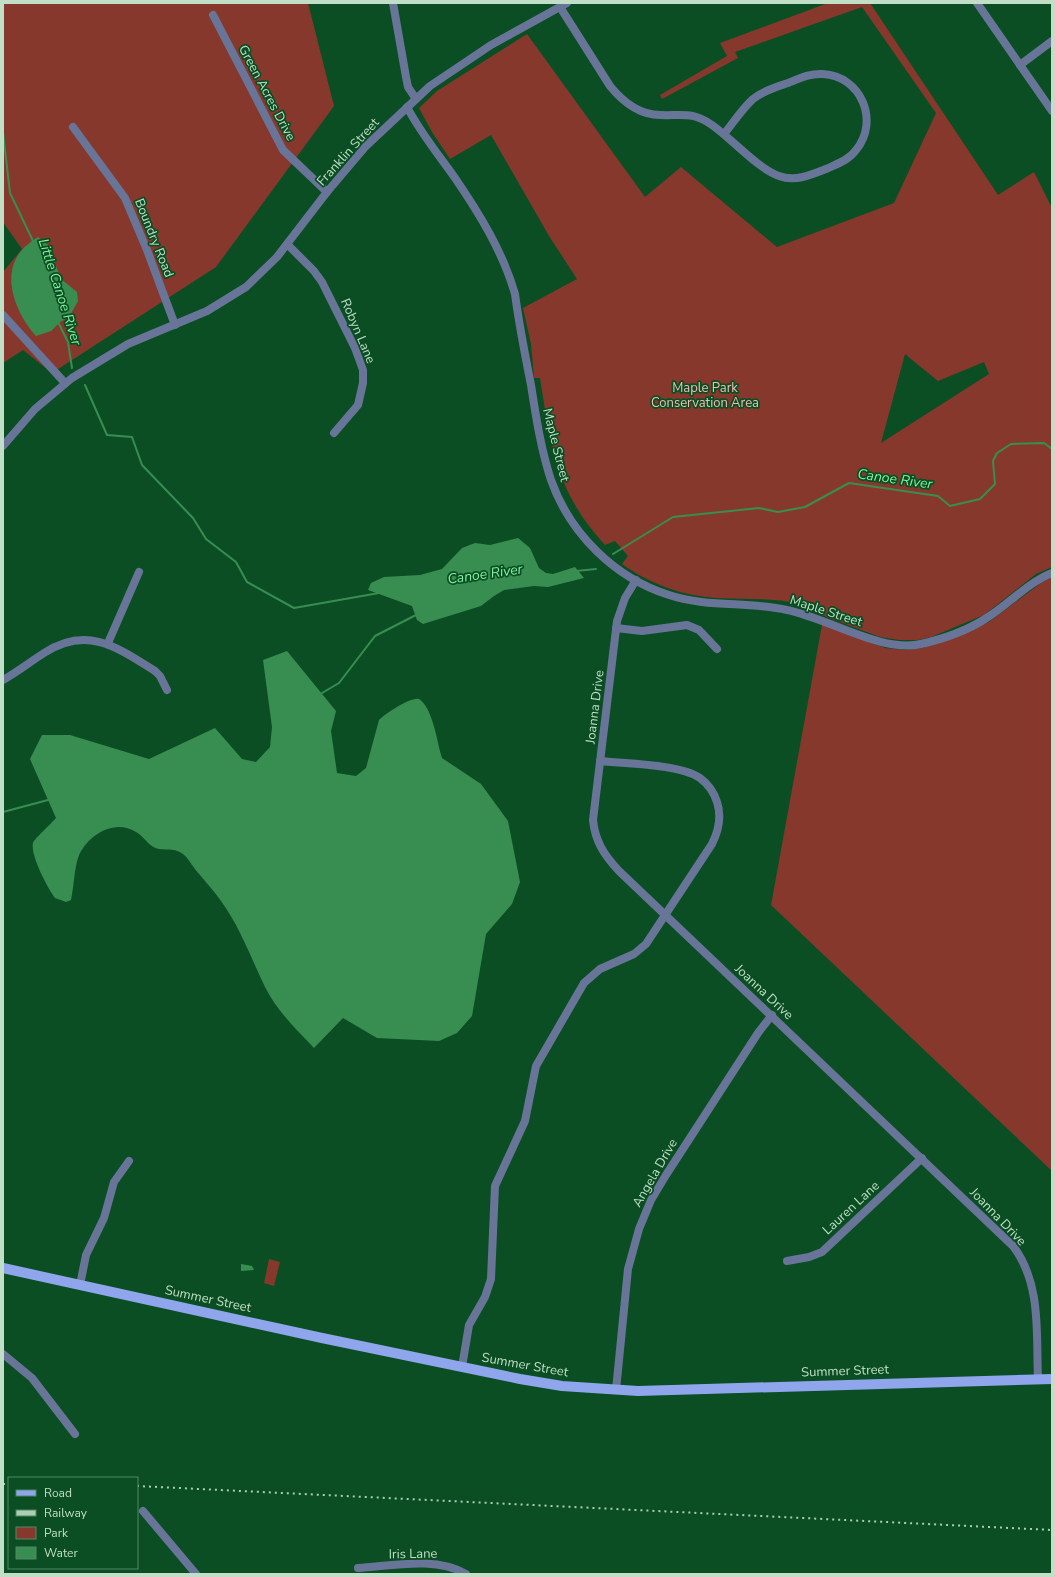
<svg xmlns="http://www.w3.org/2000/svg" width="1055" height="1577" font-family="'Nunito Sans',sans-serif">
	<rect width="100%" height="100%" fill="#0b4e24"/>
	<g fill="#87382c" fill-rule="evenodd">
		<path d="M3 3H308L334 106 216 267 52 373 23 350 3 363V272L22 249 3 222Z"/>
		<path d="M828 3H870L998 195 1034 172 1052 208V567L1036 574 984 615 931 637 918 640H899L880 637 800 607V604C772 597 746 600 717 598 683 596 650 584 622 564L628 556 615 541 605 545C556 492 551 446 540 378H534L531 344 523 308 577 279 549 236 491 135 450 159 432 132 419 108 437 91 527 34 645 197 681 167 777 247 894 203 936 113 862 7 735 52 738 58 662 99 660 95 727 56 720 43ZM905 354 938 381 984 362 989 374 881 443Z"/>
		<path d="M1052 577V1171L771 905 822 625 885 648 905 650 923 648 989 622 1041 583Z"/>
		<path d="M269 1259 280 1262 274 1286 264 1283Z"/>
	</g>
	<g fill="#388e51">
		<path d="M38 237 48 245 61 279 77 292 78 301 69 317 60 322 51 331 36 336C17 315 0 277 21 251 25 246 32 241 38 237Z"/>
		<path d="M518 538 530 548 539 568 546 573 553 574 575 567 584 578 548 587 534 586 504 590 494 596 481 606 423 624 417 620 412 606 368 590 371 583 384 577 420 575 442 569 462 548 475 543 490 545Z"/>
		<path d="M287 651 336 711 331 731 337 773 356 776 366 768 379 720C385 714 410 697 419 699 433 708 437 742 442 758L481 784 508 821 520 882 512 904 486 934 472 1016 457 1033 439 1041 377 1038 343 1018 314 1048C296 1029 277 1011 265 987 251 958 240 927 221 901 215 892 207 884 200 875 194 869 189 859 183 854 173 846 162 853 152 846 146 842 143 836 136 832 114 818 86 836 78 858 74 871 74 886 71 900L66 902 55 898C48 889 30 855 33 843 34 839 52 823 56 818L30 759 42 735H70L149 759 215 728 242 759 256 762 270 747 272 727 263 660Z"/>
		<path d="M241 1264 252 1266 254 1270 241 1271Z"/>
	</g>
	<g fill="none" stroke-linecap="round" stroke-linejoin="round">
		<g stroke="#388e51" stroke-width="2">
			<path d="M3 132 10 193 34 243"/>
			<path d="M58 322 68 342 72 368"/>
			<path d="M85 385 107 435 132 437 142 465 193 518 206 539 236 562 247 582 294 608 379 593"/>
			<path d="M613 554 673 517 759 508 778 512 805 507 849 483 938 496 950 506 980 499 995 484 993 461 997 453 1011 444 1044 443 1052 449"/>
			<path d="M576 571 596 569"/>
			<path d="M322 693 339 683 375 636 416 615"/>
			<path d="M3 812 48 800"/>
		</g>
		<g stroke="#697598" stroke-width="8">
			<path d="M393 3 406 77 408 87 416 99"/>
			<path d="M977 3 1052 111"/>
			<path d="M560 7 610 86C623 102 639 115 660 115 682 116 692 111 712 125 732 139 757 168 779 176 795 182 811 175 826 169 837 164 849 160 856 150 880 121 861 76 823 74 811 73 800 78 788 83 776 87 763 91 753 99 742 109 733 123 724 134"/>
			<path d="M213 15 283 150 327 192"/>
			<path d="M1020 65 1052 41"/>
			<path d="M407 107C420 132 438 154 455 178 479 213 503 252 515 294 519 324 525 355 531 385 536 417 541 450 551 480 570 534 615 578 669 595 708 608 748 601 787 610 828 618 881 653 921 644 943 639 966 631 985 619 1008 605 1027 583 1052 573"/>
			<path d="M73 127 125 198 147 250 175 325"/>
			<path d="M287 244 314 271 322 282 355 348 363 370V383L358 405 334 433"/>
			<path d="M3 315 65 383"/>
			<path d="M3 446 35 409 72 378 128 344 207 311 246 287 277 257 327 192 366 146 430 86 491 45 567 3"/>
			<path d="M636 580 625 598 617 621 593 820C595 841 604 855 619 871L1013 1246C1042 1284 1036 1335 1038 1379"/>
			<path d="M616 628 642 631 687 625 699 630 717 649"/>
			<path d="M108 643 139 572"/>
			<path d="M3 680C17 672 30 662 44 653 87 625 117 647 155 671L160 676 167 690"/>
			<path d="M787 1261 809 1257 822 1252 922 1158"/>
			<path d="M80 1285 86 1255 104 1218 114 1182 129 1161"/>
			<path d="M3 1354 32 1378 75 1434"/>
			<path d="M462 1367 469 1325 485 1297 491 1279 495 1186 525 1121 536 1066 584 983 600 969 634 954 646 944 712 844C719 830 722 817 717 802 714 792 708 784 700 778 680 764 626 764 600 761"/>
			<path d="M616 1390 628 1269 639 1229 651 1200 666 1175 758 1033 772 1015"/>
			<path d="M143 1511 196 1574"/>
			<path d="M358 1568C392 1566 435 1556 466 1574"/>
		</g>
		<path stroke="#90a6ec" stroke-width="10" d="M3 1268 322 1338 520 1379 562 1386 638 1391 1052 1379"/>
		<g stroke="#accfb4" stroke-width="2" stroke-dasharray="2 4" stroke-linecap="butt">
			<path d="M3 1484H9"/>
			<path d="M137 1486 1052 1530"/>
		</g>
	</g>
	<g text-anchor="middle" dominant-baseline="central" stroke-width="3.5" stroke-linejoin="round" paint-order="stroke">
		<g font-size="13" fill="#c0dfc6" stroke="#0b4e24">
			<text transform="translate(267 93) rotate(62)">Green Acres Drive</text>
			<text transform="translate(348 152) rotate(-48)">Franklin Street</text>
			<text transform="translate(154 238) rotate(68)">Boundry Road</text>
			<text transform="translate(358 331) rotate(67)">Robyn Lane</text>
			<text transform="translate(556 445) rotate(76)">Maple Street</text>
			<text transform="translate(826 611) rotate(18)">Maple Street</text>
			<text transform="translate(595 707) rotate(-83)">Joanna Drive</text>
			<text transform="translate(764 992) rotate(43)">Joanna Drive</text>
			<text transform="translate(655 1173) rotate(-60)">Angela Drive</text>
			<text transform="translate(851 1208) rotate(-43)">Lauren Lane</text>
			<text transform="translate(998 1217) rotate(46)">Joanna Drive</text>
			<text transform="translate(208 1299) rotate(12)">Summer Street</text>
			<text transform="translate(525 1365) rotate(10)">Summer Street</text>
			<text transform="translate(845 1371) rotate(-2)">Summer Street</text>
			<text transform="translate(413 1554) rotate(-1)">Iris Lane</text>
		</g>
		<g font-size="13" fill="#f1bdb4" stroke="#0b4e24">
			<text x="705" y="388">Maple Park<tspan x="705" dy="15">Conservation Area</tspan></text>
		</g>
		<g font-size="14" font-style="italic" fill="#82f09d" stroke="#0b4e24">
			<text transform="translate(60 292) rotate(72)">Little Canoe River</text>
			<text transform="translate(895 479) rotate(8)">Canoe River</text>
			<text transform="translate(485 574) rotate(-8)">Canoe River</text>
		</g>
	</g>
	<rect width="1055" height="1577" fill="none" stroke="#c0dfc6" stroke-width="8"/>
	<rect x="8" y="1477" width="130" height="92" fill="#0b4e24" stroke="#538865"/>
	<rect x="16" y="1490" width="20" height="6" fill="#90a6ec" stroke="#538865"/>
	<text x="44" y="1497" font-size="12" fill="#c0dfc6">Road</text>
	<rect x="16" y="1510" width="20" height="6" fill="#accfb4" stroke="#538865"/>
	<text x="44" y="1517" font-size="12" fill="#c0dfc6">Railway</text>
	<rect x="16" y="1527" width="20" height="12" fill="#87382c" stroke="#538865"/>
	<text x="44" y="1537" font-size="12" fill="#c0dfc6">Park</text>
	<rect x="16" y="1547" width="20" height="12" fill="#388e51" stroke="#538865"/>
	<text x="44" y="1557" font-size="12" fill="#c0dfc6">Water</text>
</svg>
